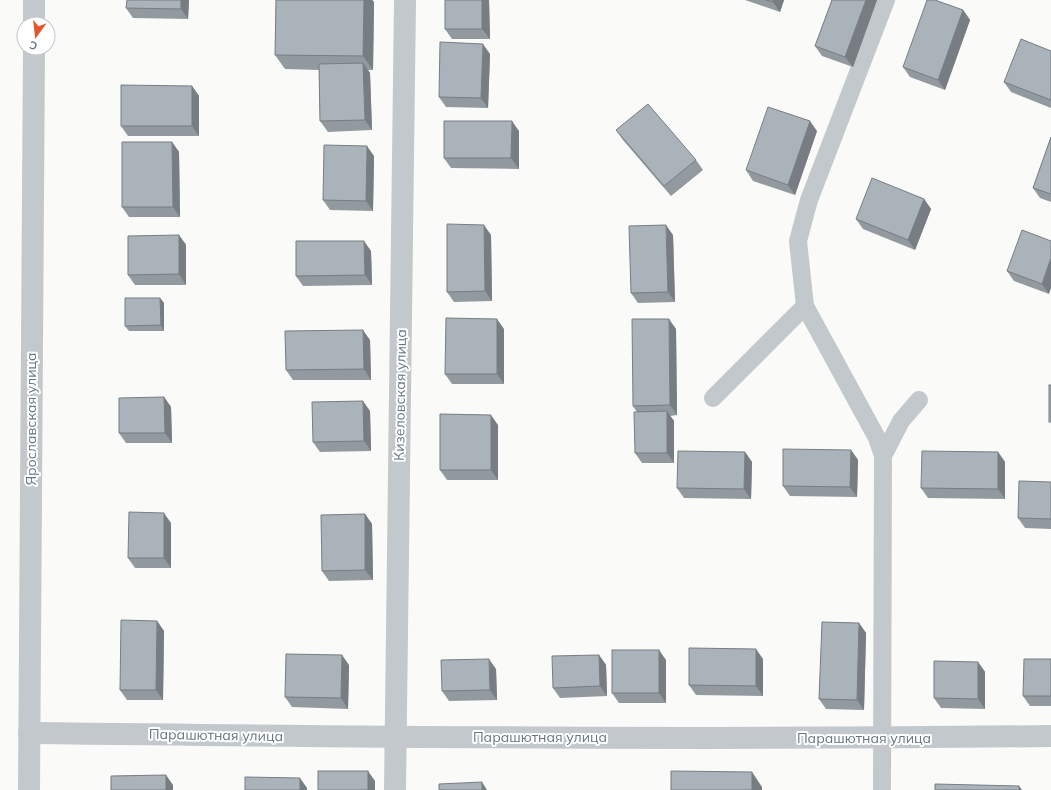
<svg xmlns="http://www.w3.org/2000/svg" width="1051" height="790" font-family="Mulish,sans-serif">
	<rect width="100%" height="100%" fill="#fafaf8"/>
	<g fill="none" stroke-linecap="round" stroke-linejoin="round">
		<g stroke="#c3c8cc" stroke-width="18">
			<path d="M713 398 805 306"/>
			<path d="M883 456 901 421 919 400"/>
			<path d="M882 790 883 456 877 438 805 306 798 241 809 200 886 0"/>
		</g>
		<g stroke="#c3c8cc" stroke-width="22">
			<path d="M34 24V0"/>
			<path d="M29 733C370 737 710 740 1051 736"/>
			<path d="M29 790 34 48"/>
			<path d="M395 790 405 0"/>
		</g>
	</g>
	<g fill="#929a9f">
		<path d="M127 0H189L188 19 133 18 126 8Z"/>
		<path d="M276 0H372L374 2 373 70H368L370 73 372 130 328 132 320 121 319 70 285 69 275 55Z"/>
		<path d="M445 0H489L490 39H452L445 29Z"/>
		<path d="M745 0H784L780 12Z"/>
		<path d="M832 0H877L853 67 822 56 815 46Z"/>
		<path d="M963 10 970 20 945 90 910 77 903 67Z"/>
		<path d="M1051 51V108L1011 92 1004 82Z"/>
		<path d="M490 54 488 108 446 107 439 97Z"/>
		<path d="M192 86 199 96V136H128L121 126Z"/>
		<path d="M616 130 696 160 703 170 671 196 623 140Z"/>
		<path d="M519 131V169L451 168 444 158Z"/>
		<path d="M817 131 795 195 753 181 746 170Z"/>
		<path d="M1051 137V202L1040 198 1033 188Z"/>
		<path d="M172 142 179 152 180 217H129L122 207Z"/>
		<path d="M374 156 373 211 330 210 323 200Z"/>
		<path d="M924 199 931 209 915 250 863 229 856 219Z"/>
		<path d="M179 235 186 245V285H135L128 275Z"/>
		<path d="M491 235 492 301 454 302 447 292Z"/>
		<path d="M673 235 675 302 638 303 631 293Z"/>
		<path d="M1051 241 1049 294 1014 281 1007 271Z"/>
		<path d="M371 251 372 285 303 286 296 276Z"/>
		<path d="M160 298 164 303V331H129L125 326Z"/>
		<path d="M504 329V384H452L445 374Z"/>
		<path d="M676 329 677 415 670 416 674 421V463H642L635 453 637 412 633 406Z"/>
		<path d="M370 340 371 380H293L286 370Z"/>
		<path d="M164 397 171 407 172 443H126L119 433Z"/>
		<path d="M370 411 371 451 320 452 313 442Z"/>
		<path d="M498 425V480H447L440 470Z"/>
		<path d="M851 450 858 460 857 497 790 496 783 486Z"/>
		<path d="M745 452 752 462 751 499 684 498 677 488Z"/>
		<path d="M998 452 1005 462V499L928 498 921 488Z"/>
		<path d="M1051 482V529L1025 528 1018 518Z"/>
		<path d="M365 514 372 524 373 580 329 581 322 571Z"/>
		<path d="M171 523V568H135L128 558Z"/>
		<path d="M157 621 164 631 163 700H127L120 690Z"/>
		<path d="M859 623 866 633 864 710 826 709 819 699Z"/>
		<path d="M599 655 606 665 607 696 560 698 553 688Z"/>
		<path d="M763 659V696L696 695 689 685Z"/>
		<path d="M1051 659V706H1030L1023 696Z"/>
		<path d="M666 660V703H619L612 693Z"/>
		<path d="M978 662 985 672V709L941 708 934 698Z"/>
		<path d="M349 665 348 709 292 707 285 697Z"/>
		<path d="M496 669 497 700 449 701 442 691Z"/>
	</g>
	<g fill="#777d82">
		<path d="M181 0H189L188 19 181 9Z"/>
		<path d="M364 0H372L374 2 373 70 363 56Z"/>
		<path d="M482 0H489L490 39 482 29Z"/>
		<path d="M773 0H784L780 12 773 2Z"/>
		<path d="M866 0H877L853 67 845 57Z"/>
		<path d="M963 10 970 20 945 90 938 80Z"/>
		<path d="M483 44 490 54 488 108 481 98Z"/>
		<path d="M363 63 370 73 372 130 365 120Z"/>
		<path d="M192 86 199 96V136L192 126Z"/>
		<path d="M512 121 519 131V169L511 158Z"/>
		<path d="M810 121 817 131 795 195 788 185Z"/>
		<path d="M172 142 179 152 180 217 173 207Z"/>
		<path d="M367 146 374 156 373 211 366 201Z"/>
		<path d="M924 199 931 209 915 250 908 240Z"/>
		<path d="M484 225 491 235 492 301 485 291Z"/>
		<path d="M666 225 673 235 675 302 668 292Z"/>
		<path d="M179 235 186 245V285L179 274Z"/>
		<path d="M364 241 371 251 372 285 365 275Z"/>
		<path d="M1051 258V288L1049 294 1042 284Z"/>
		<path d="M160 298 164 303V331L161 325Z"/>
		<path d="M497 319 504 329V384L497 374Z"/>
		<path d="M669 319 676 329 677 415 670 405Z"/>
		<path d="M363 330 370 340 371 380 364 369Z"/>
		<path d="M164 397 171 407 172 443 165 433Z"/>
		<path d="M363 401 370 411 371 451 364 441Z"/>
		<path d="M667 411 674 421V463L667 453Z"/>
		<path d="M491 415 498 425V480L491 470Z"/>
		<path d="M851 450 858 460 857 497 850 487Z"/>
		<path d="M745 452 752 462 751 499 744 489Z"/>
		<path d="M998 452 1005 462V499L998 489Z"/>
		<path d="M164 513 171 523V568L164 558Z"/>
		<path d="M365 514 372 524 373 580 365 570Z"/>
		<path d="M157 621 164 631 163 700 156 690Z"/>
		<path d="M859 623 866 633 864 710 857 700Z"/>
		<path d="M756 649 763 659V696L756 686Z"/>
		<path d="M659 650 666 660V703L659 693Z"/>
		<path d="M342 655 349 665 348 709 341 698Z"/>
		<path d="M599 655 606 665 607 696 600 686Z"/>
		<path d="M489 659 496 669 497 700 490 690Z"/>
		<path d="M978 662 985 672V709L978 699Z"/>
		<path d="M368 771 375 781V790H368Z"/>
		<path d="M752 772 762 787V790H752Z"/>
		<path d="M166 775 173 785V790H166Z"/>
		<path d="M300 778 307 788V790H300Z"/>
		<path d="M482 782 487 790H482Z"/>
		<path d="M1019 786 1022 790H1019Z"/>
	</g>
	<g fill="#aab3b9" stroke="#777d82">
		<path d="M127 0H181V9L126 8Z"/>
		<path d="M276 0H364L363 56 275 55Z"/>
		<rect x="445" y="0" width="37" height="29"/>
		<path d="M766 0H773V2Z"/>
		<path d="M832 0H866L845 57 815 46Z"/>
		<path d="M927 0H935L963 10 938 80 903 67Z"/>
		<path d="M1021 39 1051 51V100L1004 82Z"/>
		<path d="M440 42 483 44 481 98 439 97Z"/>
		<path d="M363 63 365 120 320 121 319 64Z"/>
		<path d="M121 85 192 86V126H121Z"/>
		<path d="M648 104 696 160 664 186 616 130Z"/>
		<path d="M768 107 810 121 788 185 746 170Z"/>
		<path d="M444 121H512L511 158H444Z"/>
		<path d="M1051 137V194L1033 188Z"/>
		<path d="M122 142H172L173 207H122Z"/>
		<path d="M324 145 367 146 366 201 323 200Z"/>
		<path d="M872 178 924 199 908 240 856 219Z"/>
		<path d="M447 224 484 225 485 291 447 292Z"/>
		<path d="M666 225 668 292 631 293 629 226Z"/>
		<path d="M1022 230 1051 241V258L1042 284 1007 271Z"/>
		<path d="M179 235V274L128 275V236Z"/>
		<path d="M296 241H364L365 275 296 276Z"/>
		<path d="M125 298H160L161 325 125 326Z"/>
		<path d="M446 318 497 319V374H445Z"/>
		<path d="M632 319H669L670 405 633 406Z"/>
		<path d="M363 330 364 369 286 370 285 331Z"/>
		<rect x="1049" y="385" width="2" height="37"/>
		<path d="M164 397 165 433H119V398Z"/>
		<path d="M363 401 364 441 313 442 312 402Z"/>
		<path d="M667 411V453H635L634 412Z"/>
		<path d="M440 414 491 415V470H440Z"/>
		<path d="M783 449 851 450 850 487 783 486Z"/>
		<path d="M678 451 745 452 744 489 677 488Z"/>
		<path d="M922 451 998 452V489L921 488Z"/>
		<path d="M1019 481 1051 482V519L1018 518Z"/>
		<path d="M129 512 164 513V558H128Z"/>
		<path d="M365 514V570L322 571 321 515Z"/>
		<path d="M121 620 157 621 156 690H120Z"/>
		<path d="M822 622 859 623 857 700 819 699Z"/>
		<path d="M689 648 756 649V686L689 685Z"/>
		<rect x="612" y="650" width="47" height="43"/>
		<path d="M286 654 342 655 341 698 285 697Z"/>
		<path d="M599 655 600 686 553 688 552 656Z"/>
		<path d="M489 659 490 690 442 691 441 660Z"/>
		<path d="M1024 659H1051V696H1023Z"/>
		<path d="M934 661 978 662V699L934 698Z"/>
		<rect x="318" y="771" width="50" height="19"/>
		<path d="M671 771 752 772V790H671Z"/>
		<path d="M166 775V790H111V776Z"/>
		<path d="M245 777 300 778V790H245Z"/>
		<path d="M482 782V790H439V784Z"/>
		<path d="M935 784 1019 786V790H935Z"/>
	</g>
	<g text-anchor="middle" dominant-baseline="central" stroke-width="4" stroke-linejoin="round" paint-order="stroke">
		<g font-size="14" fill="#657683" stroke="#fff">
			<text transform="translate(400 395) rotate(-89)">Кизеловская улица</text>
			<text transform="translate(31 419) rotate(-90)">Ярославская улица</text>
			<text transform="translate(216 735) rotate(1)">Парашютная улица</text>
			<text x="540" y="737">Парашютная улица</text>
			<text x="864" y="738">Парашютная улица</text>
		</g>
	</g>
	<g transform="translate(36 36) rotate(195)"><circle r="19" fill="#ffffff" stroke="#c1c8cd"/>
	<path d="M0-3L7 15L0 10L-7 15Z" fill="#e4572e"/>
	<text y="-6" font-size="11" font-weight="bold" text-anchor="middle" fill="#657683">С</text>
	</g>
</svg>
